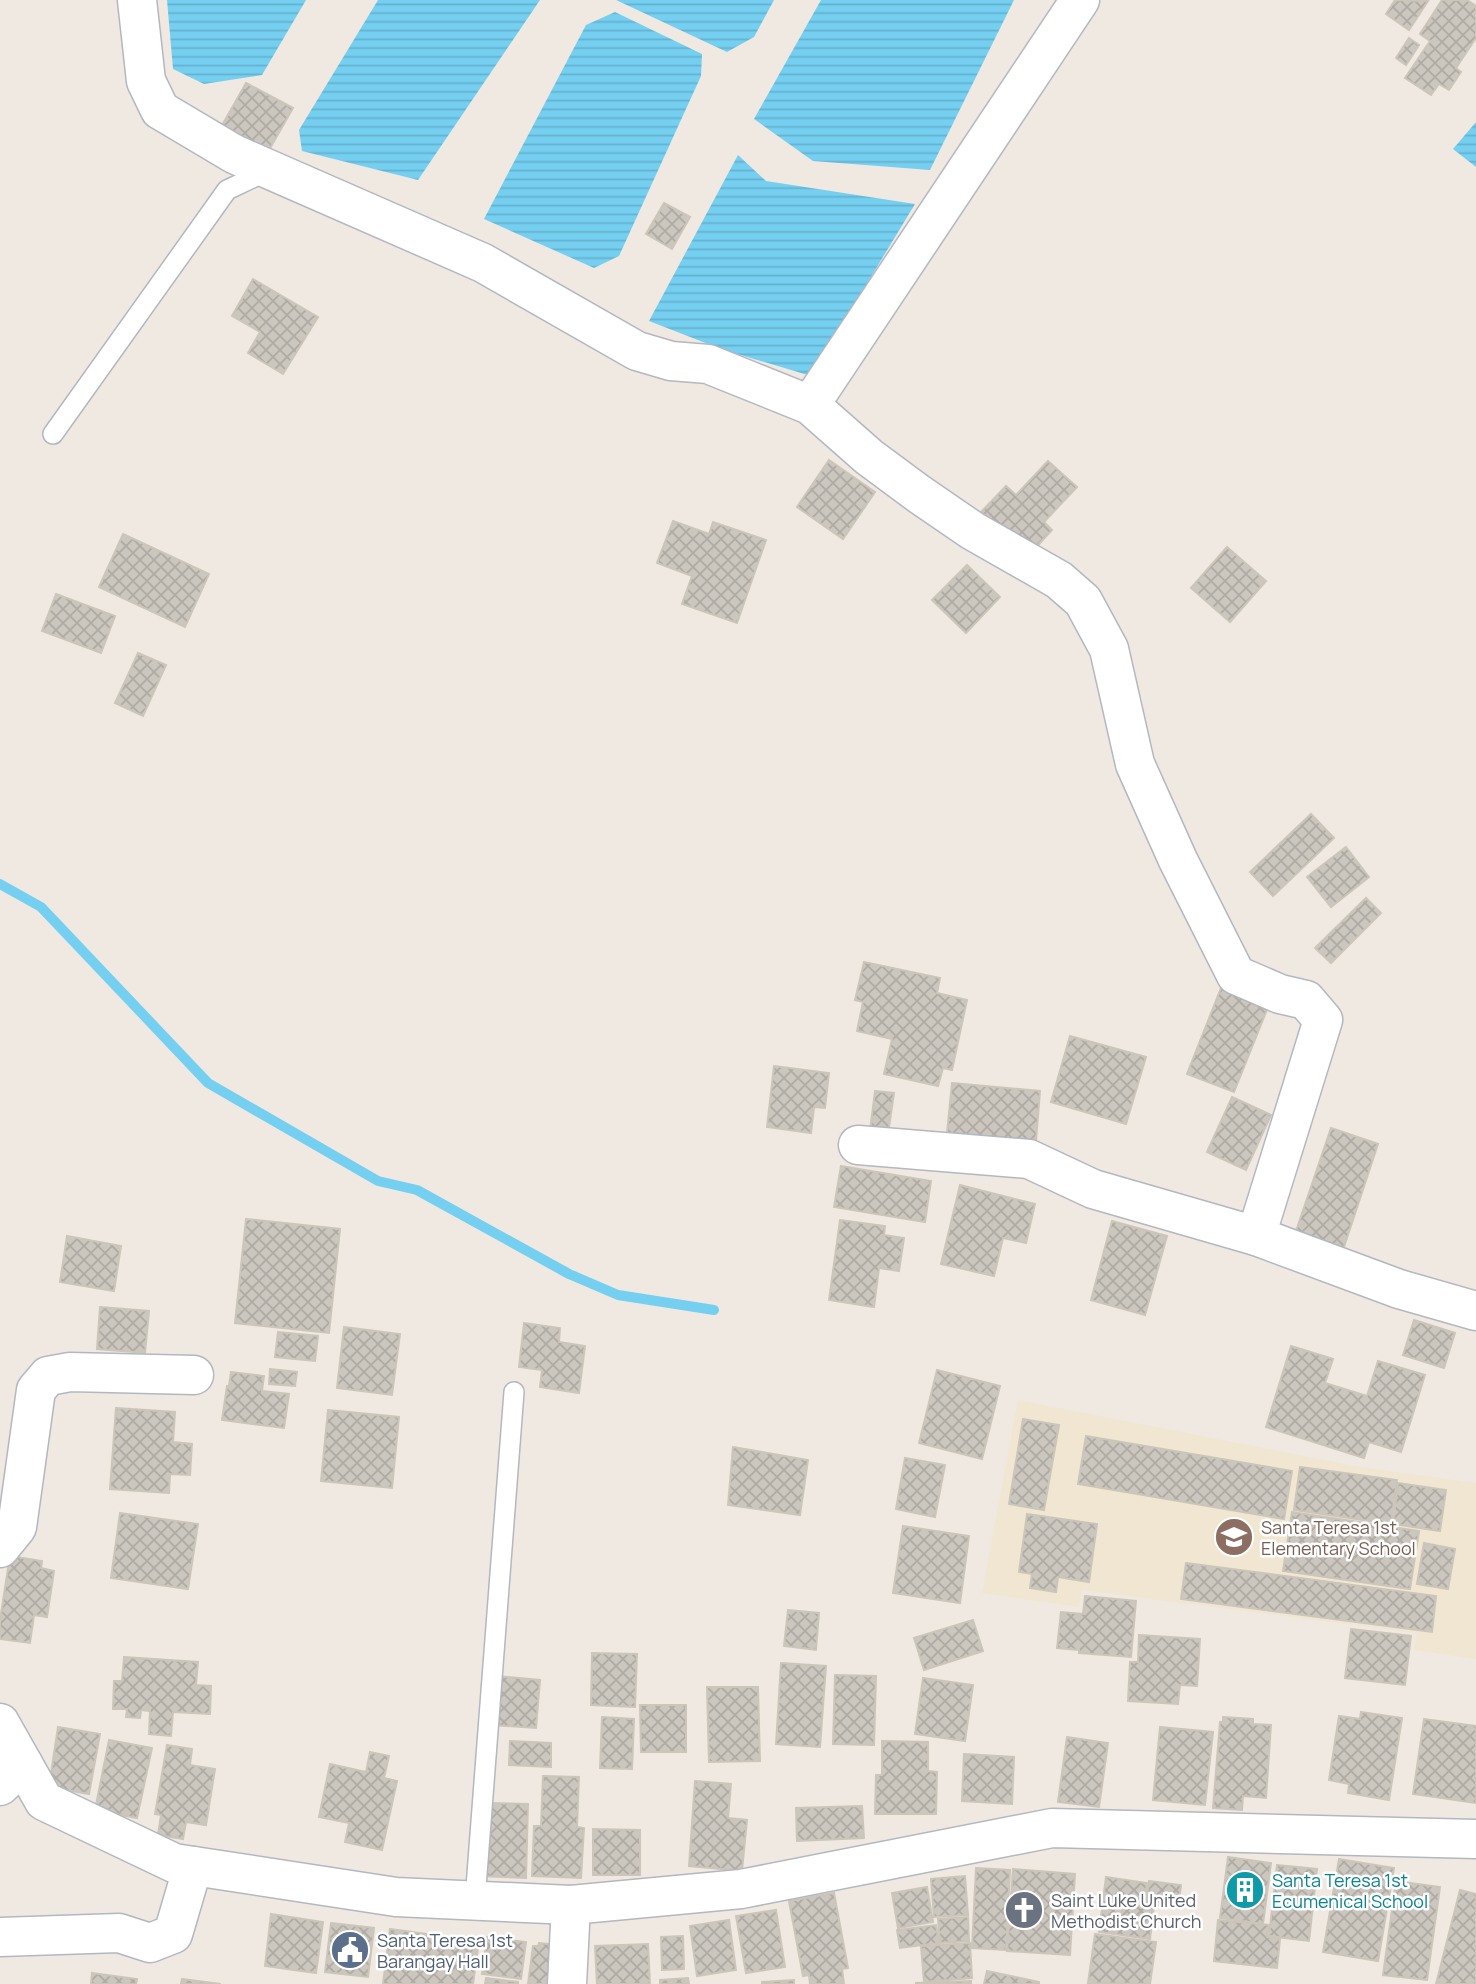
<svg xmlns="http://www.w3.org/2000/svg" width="1476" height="1984" font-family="Manrope,sans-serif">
	<defs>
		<pattern id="water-rules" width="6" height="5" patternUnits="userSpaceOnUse" patternTransform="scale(1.75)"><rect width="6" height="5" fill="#75cff0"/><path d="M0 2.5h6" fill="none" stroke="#66b2ce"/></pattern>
		<pattern id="building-cross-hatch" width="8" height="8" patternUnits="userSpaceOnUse" patternTransform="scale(1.75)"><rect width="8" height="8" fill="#cbc7bf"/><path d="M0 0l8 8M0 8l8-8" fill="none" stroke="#afaba4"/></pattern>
	</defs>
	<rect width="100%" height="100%" fill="#efe9e1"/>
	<path fill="#f0e6d1" d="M1018 1400 1360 1467 1476 1483V1659L1414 1650 1417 1633 1082 1590 1079 1607 982 1593Z"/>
	<g fill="url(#water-rules)">
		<path d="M167 0H306L262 75 204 84 173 69Z"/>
		<path d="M378 0H540L418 180 302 151 299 130Z"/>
		<path d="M616 0H774L754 37 727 52Z"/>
		<path d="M821 0H1014L930 170 813 161 754 119Z"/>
		<path d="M615 12 702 54 701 76 619 256 594 268 484 219 586 25Z"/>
		<path d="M1476 122V167L1453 149Z"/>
		<path d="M738 155 766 181 915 204 811 376 721 349 649 321Z"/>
	</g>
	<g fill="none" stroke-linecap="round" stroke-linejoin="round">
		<path stroke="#75cff0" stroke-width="10" d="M0 884 41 907 208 1083 378 1181 417 1190 569 1274 618 1295 714 1310"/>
	</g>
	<g fill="url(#building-cross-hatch)" stroke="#cbc5ba" stroke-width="2">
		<path d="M1395 0 1428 1 1409 30 1386 14Z"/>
		<path d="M1442 0H1467L1476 6V38L1456 68 1461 72 1449 90 1439 84 1431 95 1405 78 1430 41 1420 34Z"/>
		<path d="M1409 38 1419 45 1406 65 1396 58Z"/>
		<path d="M246 83 293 108 268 152 221 127Z"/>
		<path d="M664 203 690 217 672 249 646 234Z"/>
		<path d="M253 279 318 317 283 374 248 353 260 332 232 316Z"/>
		<path d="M829 460 875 492 843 539 797 507Z"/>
		<path d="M1048 461 1077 487 1044 522 1052 530 1028 556 981 512 1006 486 1016 495Z"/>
		<path d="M673 521 709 534 713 522 766 540 737 623 682 604 692 576 657 563Z"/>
		<path d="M123 534 209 574 185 627 99 587Z"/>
		<path d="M1227 547 1266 581 1230 622 1191 588Z"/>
		<path d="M967 565 1000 597 966 633 932 600Z"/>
		<path d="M56 594 115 616 101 653 42 631Z"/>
		<path d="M138 653 166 665 143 716 115 703Z"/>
		<path d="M1311 814 1334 838 1273 896 1250 872Z"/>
		<path d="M1346 847 1369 877 1331 907 1307 877Z"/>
		<path d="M1366 898 1381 913 1331 963 1315 948Z"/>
		<path d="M864 962 940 978 937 993 967 1000 952 1070 943 1068 938 1086 884 1074 892 1039 857 1031 863 1002 855 1000Z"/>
		<path d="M1221 988 1268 1007 1234 1092 1187 1074Z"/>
		<path d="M1070 1036 1146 1057 1126 1124 1051 1102Z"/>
		<path d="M774 1066 829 1073 825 1108 814 1107 811 1133 767 1127Z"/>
		<path d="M952 1083 1040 1091 1036 1141 947 1133Z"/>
		<path d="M875 1091 894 1093 888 1134 870 1131Z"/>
		<path d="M1232 1097 1271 1115 1246 1170 1207 1152Z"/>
		<path d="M1331 1128 1378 1144 1343 1250 1295 1234Z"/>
		<path d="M841 1166 931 1181 925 1222 834 1207Z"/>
		<path d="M960 1185 1035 1204 1026 1243 1003 1238 994 1276 941 1264Z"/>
		<path d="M246 1219 340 1229 329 1333 235 1323Z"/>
		<path d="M840 1220 885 1226 884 1235 904 1238 899 1271 879 1268 874 1307 829 1300Z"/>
		<path d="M1112 1221 1167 1236 1145 1315 1091 1300Z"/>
		<path d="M67 1236 121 1246 114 1291 60 1282Z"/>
		<path d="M100 1307 149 1311 145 1353 97 1349Z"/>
		<path d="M1414 1320 1455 1333 1444 1368 1403 1355Z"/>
		<path d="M524 1323 560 1328 559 1342 585 1346 579 1393 540 1387 542 1370 519 1367Z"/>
		<path d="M344 1327 400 1334 392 1395 337 1388Z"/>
		<path d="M278 1332 318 1336 315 1361 275 1357Z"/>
		<path d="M1291 1346 1333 1359 1325 1383 1367 1396 1378 1361 1425 1375 1401 1452 1369 1442 1364 1458 1266 1427Z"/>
		<path d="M270 1369 297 1372 295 1386 269 1384Z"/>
		<path d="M937 1370 1000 1386 982 1459 919 1443Z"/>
		<path d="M231 1372 264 1376 262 1391 289 1394 284 1428 222 1420 227 1386H229Z"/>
		<path d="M116 1408 175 1412 173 1442 192 1444 190 1475 170 1474 169 1493 110 1489Z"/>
		<path d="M328 1410 399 1417 392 1488 321 1481Z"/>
		<path d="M1023 1419 1059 1425 1044 1510 1009 1504Z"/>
		<path d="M1086 1436 1292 1471 1284 1519 1078 1484Z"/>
		<path d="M733 1447 808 1460 800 1515 728 1505Z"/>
		<path d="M905 1458 945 1465 935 1517 896 1509Z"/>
		<path d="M1300 1467 1397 1480 1391 1524 1294 1510Z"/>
		<path d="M1398 1483 1446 1490 1440 1531 1393 1524Z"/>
		<path d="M1292 1512 1419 1531 1410 1589 1283 1571Z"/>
		<path d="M120 1513 198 1524 188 1589 111 1578Z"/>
		<path d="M1027 1514 1097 1524 1089 1582 1058 1577 1056 1592 1030 1588 1032 1574 1019 1572Z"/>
		<path d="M903 1526 969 1536 960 1603 893 1593Z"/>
		<path d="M1424 1543 1455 1549 1448 1589 1417 1584Z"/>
		<path d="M10 1556 42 1561 41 1568 54 1571 47 1617 34 1615 30 1643 0 1639V1620Z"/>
		<path d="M1186 1563 1436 1596 1432 1632 1181 1599Z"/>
		<path d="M1085 1596 1136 1601 1131 1657 1079 1653V1650L1057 1648 1061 1612 1083 1614Z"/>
		<path d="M788 1610 819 1613 816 1650 784 1646Z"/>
		<path d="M973 1620 983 1651 924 1670 914 1638Z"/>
		<path d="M1351 1629 1411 1636 1405 1685 1345 1678Z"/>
		<path d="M1139 1635 1200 1639 1197 1686 1180 1685 1178 1704 1128 1701 1130 1662H1138Z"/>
		<path d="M592 1653 637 1654 635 1707 591 1705Z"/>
		<path d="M124 1657 198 1662 196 1685 211 1686 210 1714 173 1712 171 1736 149 1734 150 1711 141 1710 140 1718 126 1717 127 1709H113L114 1681H122Z"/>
		<path d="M781 1663 826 1666 820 1747 776 1744Z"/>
		<path d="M835 1675 876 1676 874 1745 833 1744Z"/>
		<path d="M496 1676 540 1680 536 1728 492 1725Z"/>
		<path d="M923 1678 973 1685 965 1741 915 1734Z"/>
		<path d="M707 1687H758L760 1761 709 1762Z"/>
		<path d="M640 1705H686V1752H641Z"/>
		<path d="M1361 1712 1402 1718 1389 1800 1348 1793 1349 1784 1329 1780 1339 1716 1360 1719Z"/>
		<path d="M602 1717 634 1719 632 1769 600 1768Z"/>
		<path d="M1223 1717 1253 1719V1724L1271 1725 1266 1798 1243 1796 1242 1810 1213 1808 1220 1722H1223Z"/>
		<path d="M1424 1719 1476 1726V1803L1413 1794Z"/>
		<path d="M58 1727 100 1734 89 1794 49 1787Z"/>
		<path d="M1160 1727 1213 1732 1205 1805 1153 1800Z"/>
		<path d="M1067 1737 1108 1743 1099 1807 1058 1802Z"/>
		<path d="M109 1740 152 1748 137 1818 95 1810Z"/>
		<path d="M510 1741 551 1743V1767L509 1765Z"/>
		<path d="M882 1741 928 1742V1771L937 1772 936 1814H875L876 1775H882Z"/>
		<path d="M167 1745 192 1749 190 1765 215 1769 206 1825 186 1822 183 1839 158 1835 161 1815 155 1814Z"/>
		<path d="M370 1752 389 1756 384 1778 397 1781 382 1850 345 1842 349 1823 319 1817 330 1764 366 1772Z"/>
		<path d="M964 1754 1014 1757 1012 1804 962 1801Z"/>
		<path d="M543 1776 579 1777 577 1827 584 1828 581 1878 532 1876 534 1826H541Z"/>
		<path d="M695 1781 731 1784 728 1818 747 1820 742 1871 689 1866Z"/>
		<path d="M483 1803 528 1804 526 1878 480 1876Z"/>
		<path d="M862 1806 864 1838 797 1841 796 1808Z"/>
		<path d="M593 1829 640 1830V1875H593Z"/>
		<path d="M1228 1857 1271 1863 1263 1924 1220 1918Z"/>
		<path d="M1339 1859 1394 1868 1378 1961 1323 1952Z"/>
		<path d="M1277 1865 1317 1869 1309 1941 1269 1936Z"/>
		<path d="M976 1868 1010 1870 1006 1950 972 1948Z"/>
		<path d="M1013 1869 1075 1874 1070 1955 1007 1951Z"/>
		<path d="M965 1876 968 1915 934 1917 931 1879Z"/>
		<path d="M1106 1877 1147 1883 1144 1905 1154 1906 1150 1939 1099 1932Z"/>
		<path d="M1149 1881 1181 1885 1178 1908 1146 1903Z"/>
		<path d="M1396 1881 1440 1887 1427 1980 1383 1975Z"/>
		<path d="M927 1887 933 1922 898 1928 892 1893Z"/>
		<path d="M1460 1890 1476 1894V1984H1436Z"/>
		<path d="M834 1893 848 1968 842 1969 844 1984H810L809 1975 803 1976 789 1901Z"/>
		<path d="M776 1910 785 1967 746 1973 736 1916Z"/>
		<path d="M271 1914 323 1922 316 1973 265 1966Z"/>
		<path d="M968 1917 969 1941 940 1943 938 1919Z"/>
		<path d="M729 1920 736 1970 697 1976 690 1926Z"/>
		<path d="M1218 1920 1269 1925 1267 1937 1280 1939 1277 1968 1214 1961Z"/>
		<path d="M331 1923 374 1928 368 1977 325 1972Z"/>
		<path d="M936 1925 939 1943 900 1948 897 1930Z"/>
		<path d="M390 1929 479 1941 473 1984H383Z"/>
		<path d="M1095 1934 1156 1942 1150 1984 1088 1983Z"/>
		<path d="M683 1936 684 1969 662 1970 661 1937Z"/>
		<path d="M487 1937 526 1942 521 1979 482 1974Z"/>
		<path d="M539 1943 557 1945 552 1984H528L533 1946H538Z"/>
		<path d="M970 1943 972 1978 924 1982 921 1946Z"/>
		<path d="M648 1944 650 1984H597L595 1946Z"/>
		<path d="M987 1971 1039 1982V1984H984Z"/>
		<path d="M92 1973 137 1979 136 1984H91Z"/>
		<path d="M486 1978 518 1982V1984H485Z"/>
		<path d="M688 1978 689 1984H660V1980Z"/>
		<path d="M182 1979 205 1982 221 1984H181Z"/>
		<path d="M794 1980V1984H762V1982Z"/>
		<path d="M971 1981V1984L915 1983Z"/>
	</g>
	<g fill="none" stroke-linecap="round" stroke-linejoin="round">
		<g stroke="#b4b7c1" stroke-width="22">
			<g id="lane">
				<path d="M53 434 227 190 269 170"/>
				<path d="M475 1900 514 1392"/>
			</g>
		</g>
		<g stroke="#b4b7c1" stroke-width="41">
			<g id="street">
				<path d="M137 0 146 81 160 110 234 154 483 263 637 351 671 361 708 364 810 405 869 457 919 494 973 531 1059 580 1083 601 1109 649 1135 764 1178 860 1236 975 1280 994 1306 1000 1323 1020 1256 1236 1399 1289 1476 1311"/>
				<path d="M810 405 1080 0"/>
				<path d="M858 1145 1029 1159 1093 1189 1256 1236"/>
				<path d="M0 1548 17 1527 36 1390 48 1376 70 1372 194 1375"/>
				<path d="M0 1786 23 1764"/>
				<path d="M0 1937 119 1933 150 1943 173 1934 193 1866"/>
				<path d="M567 1984 571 1905"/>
			</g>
		</g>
		<g stroke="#b4b7c1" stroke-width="41">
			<path id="secondary" d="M0 1723 44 1801 174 1863 396 1897 571 1905 741 1889 1052 1828 1476 1839"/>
		</g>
		<use href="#lane" stroke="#fff" stroke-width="19"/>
		<use href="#street" stroke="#fff" stroke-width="38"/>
		<use href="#secondary" stroke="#fff" stroke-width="38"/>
	</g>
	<defs>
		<g id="school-disc" transform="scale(2.0125)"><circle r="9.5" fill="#8d6e63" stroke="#fff"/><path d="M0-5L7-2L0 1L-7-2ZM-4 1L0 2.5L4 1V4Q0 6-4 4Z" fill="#fff"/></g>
		<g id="building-disc" transform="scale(2.0125)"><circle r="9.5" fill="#0f9aa8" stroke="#fff"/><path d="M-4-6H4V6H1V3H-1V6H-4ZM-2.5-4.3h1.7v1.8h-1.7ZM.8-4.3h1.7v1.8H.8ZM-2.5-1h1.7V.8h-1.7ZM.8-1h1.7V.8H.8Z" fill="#fff"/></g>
		<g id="church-disc" transform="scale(2.0125)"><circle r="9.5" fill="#6b7280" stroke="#fff"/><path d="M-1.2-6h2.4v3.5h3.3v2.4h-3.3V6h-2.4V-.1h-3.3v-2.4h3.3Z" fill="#fff"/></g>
		<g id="civic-disc" transform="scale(2.0125)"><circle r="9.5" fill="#5c6f8a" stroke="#fff"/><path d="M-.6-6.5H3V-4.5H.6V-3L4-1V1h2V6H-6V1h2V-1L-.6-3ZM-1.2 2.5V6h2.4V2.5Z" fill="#fff"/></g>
	</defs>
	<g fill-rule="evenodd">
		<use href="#school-disc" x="1234" y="1537"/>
		<use href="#building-disc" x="1245" y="1890"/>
		<use href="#church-disc" x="1024" y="1910"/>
		<use href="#civic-disc" x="350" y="1950"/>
	</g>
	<g text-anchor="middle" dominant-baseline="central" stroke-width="5" stroke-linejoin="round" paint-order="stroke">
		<g font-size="18" fill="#785e54" stroke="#fff" text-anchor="start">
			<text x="1261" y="1527">Santa Teresa 1st<tspan x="1261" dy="21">Elementary School</tspan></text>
		</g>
		<g font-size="18" fill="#0d838f" stroke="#fff" text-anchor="start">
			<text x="1272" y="1880">Santa Teresa 1st<tspan x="1272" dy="21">Ecumenical School</tspan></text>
		</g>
		<g font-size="18" fill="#5b616d" stroke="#fff" text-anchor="start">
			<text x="1051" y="1900">Saint Luke United<tspan x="1051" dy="21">Methodist Church</tspan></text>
		</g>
		<g font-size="18" fill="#4e5e75" stroke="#fff" text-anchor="start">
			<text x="377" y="1940">Santa Teresa 1st<tspan x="377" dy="21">Barangay Hall</tspan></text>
		</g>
	</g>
</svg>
